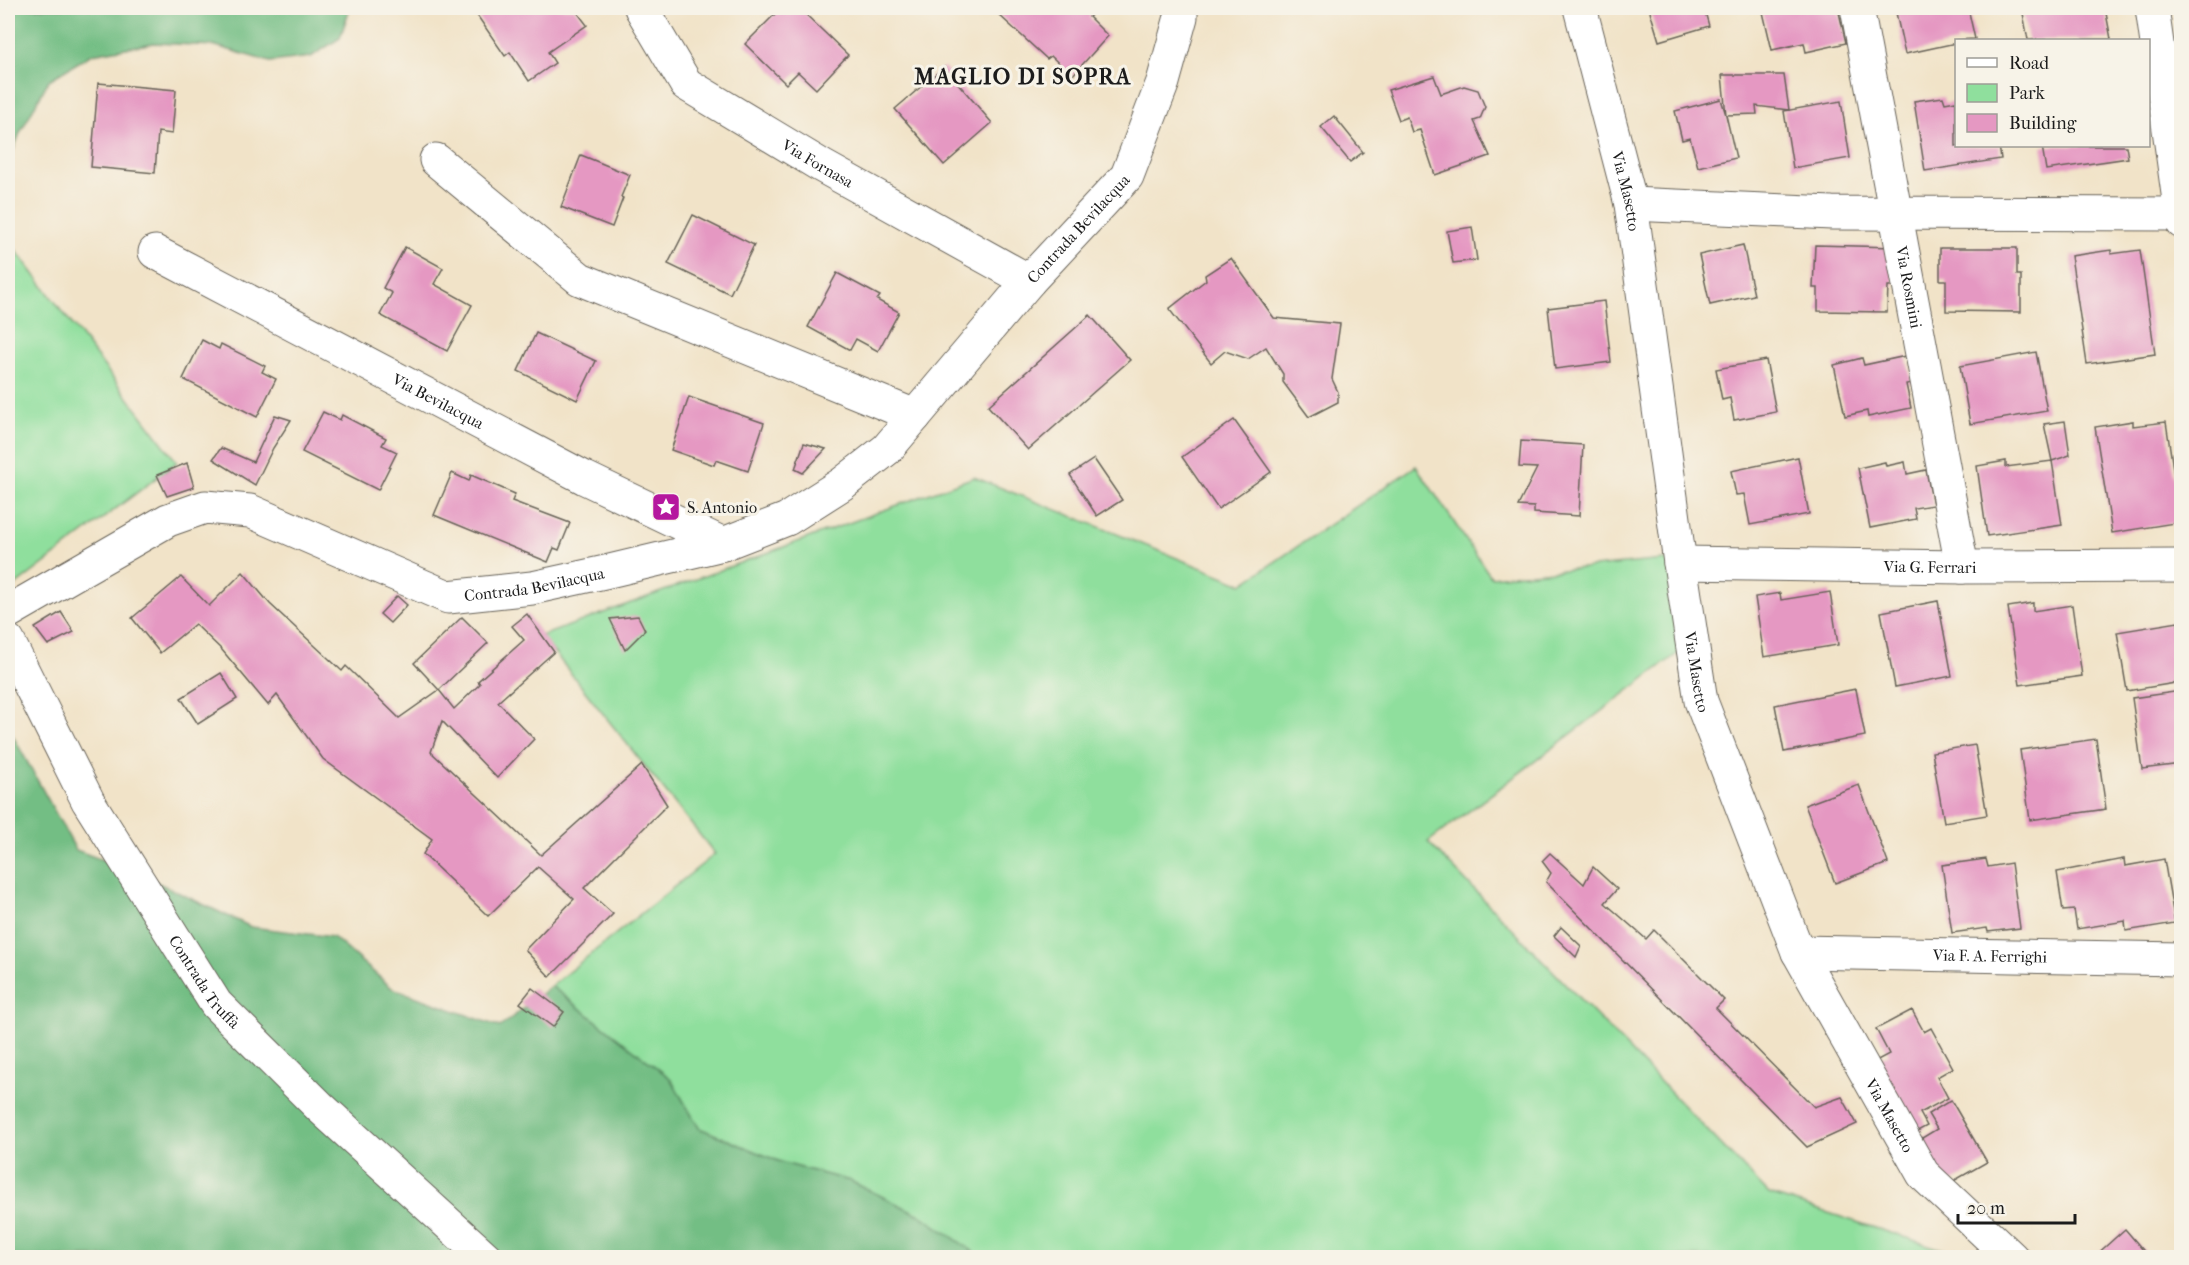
<svg xmlns="http://www.w3.org/2000/svg" width="2189" height="1265" font-family="'IM FELL French Canon',serif">
	<rect width="100%" height="100%" fill="#f7f3e8"/>
	<filter id="ink" filterUnits="userSpaceOnUse"><feTurbulence type="fractalNoise" baseFrequency=".0167" numOctaves="2"/><feDisplacementMap in="SourceGraphic" scale="12" xChannelSelector="R" yChannelSelector="G"/><feConvolveMatrix kernelMatrix="1 2 1 2 8 2 1 2 1" color-interpolation-filters="sRGB"/></filter>
	<filter id="wash" filterUnits="userSpaceOnUse"><feTurbulence type="fractalNoise" baseFrequency=".008" numOctaves="4" result="noise"/><feDisplacementMap in="SourceGraphic" scale="24" xChannelSelector="R" yChannelSelector="G"/><feGaussianBlur stdDeviation="1.35" result="paint"/><feColorMatrix in="noise" values="0 0 0 0 0 0 0 0 0 0 0 0 0 0 0 0 0 1.4 0 .05"/><feComposite in="paint" operator="in"/></filter>
	<g filter="url(#wash)">
		<rect width="100%" height="100%" fill="#f1e3c8"/>
		<g fill="#8fdf9d" stroke="#567e5c" stroke-width="1.5">
			<path d="M8 240 177 462 8 591Z"/>
			<path d="M1416 466 1491 577 1674 559 1685 648 1428 842 1769 1194 1966 1257H981L920 1215 850 1181 783 1163 699 1128 670 1078 551 986 715 854 541 636 974 477 1242 584Z"/>
		</g>
		<g fill="#73be84" stroke="#486d50" stroke-width="1.5">
			<path d="M8 8H350L340 38 311 57 270 62 216 46 154 43 92 54 49 80 20 133 8 164Z"/>
			<path d="M8 727 76 850 137 873 251 927 333 937 392 988 500 1027 551 986 670 1078 699 1128 783 1163 850 1181 920 1215 981 1257H8Z"/>
		</g>
		<g id="blocks">
			<g fill="#e598c2">
				<path d="M472 8H574L587 25 548 52 555 63 529 81 510 52 505 56Z"/>
				<path d="M781 8H799L848 55 816 89 798 72 786 84 745 44Z"/>
				<path d="M1003 8H1098L1089 17 1108 36 1072 76 1051 56 1047 59 998 14Z"/>
				<path d="M1649 8H1704L1709 26 1659 41Z"/>
				<path d="M1762 8H1838L1846 43 1806 52 1804 43 1772 50Z"/>
				<path d="M1895 8H1968L1975 39 1956 40V43L1905 54Z"/>
				<path d="M2022 8H2105L2111 39 2028 40Z"/>
				<path d="M944 67 992 123 944 165 895 109Z"/>
				<path d="M1722 75H1784L1789 110 1756 106 1757 114 1726 115 1736 158 1698 167 1690 138 1682 140 1675 111 1721 99 1726 115Z"/>
				<path d="M1434 76 1441 94 1464 86 1478 90 1485 107 1480 119 1474 121 1490 156 1435 175 1420 130 1412 132 1407 117 1399 120 1388 90Z"/>
				<path d="M98 83 176 90 172 134 158 132 155 173 91 167Z"/>
				<path d="M1943 97 1945 103 1956 101V146H1999L2001 159 1925 171 1914 101Z"/>
				<path d="M1841 101 1850 158 1793 168 1784 111Z"/>
				<path d="M1334 116 1363 152 1350 162 1321 127Z"/>
				<path d="M2042 146H2126L2128 158 2046 170Z"/>
				<path d="M581 155 630 175 621 197 623 198 612 227 561 207Z"/>
				<path d="M693 215 754 245 730 294 668 264Z"/>
				<path d="M1472 227 1477 260 1453 263 1447 231Z"/>
				<path d="M1743 245 1754 295 1710 305 1699 255Z"/>
				<path d="M1815 245 1894 247 1893 286H1888L1887 312 1818 311V288H1813Z"/>
				<path d="M405 247 443 268 434 284 472 305 447 351 380 315 392 293 383 288Z"/>
				<path d="M1940 248H2017V275H2021V312L1946 311V280H1940Z"/>
				<path d="M2111 250V254L2140 250 2155 354 2087 364 2071 256Z"/>
				<path d="M1231 258 1274 318 1340 324 1332 379 1338 392V402L1309 417 1283 382V374L1266 347 1248 359 1225 351 1211 363 1169 309 1206 280 1205 275Z"/>
				<path d="M837 273 880 296 877 300 899 312 878 351 856 339 850 350 808 327Z"/>
				<path d="M1604 301 1611 362 1555 369 1548 308Z"/>
				<path d="M1090 315 1130 360 1028 450 988 406Z"/>
				<path d="M536 333 596 361 577 400 518 371Z"/>
				<path d="M202 340 219 349 221 344 265 366 262 372 276 379 257 417 183 379Z"/>
				<path d="M2036 352 2047 411 1970 424 1960 366Z"/>
				<path d="M1906 356 1912 383 1906 384 1911 408 1868 417 1867 411 1845 416 1834 365 1862 358 1864 365Z"/>
				<path d="M1766 360 1776 412 1734 420 1730 398 1722 400 1716 369Z"/>
				<path d="M689 397 764 423 748 471 716 460 714 465 671 450Z"/>
				<path d="M323 412 340 420 342 415 386 438 382 445 397 452 378 490 302 452Z"/>
				<path d="M275 415 291 420 273 448 255 485 213 459 221 448 253 462Z"/>
				<path d="M1234 420 1271 472 1218 509 1182 457Z"/>
				<path d="M2065 421 2070 455 2052 461 2044 424Z"/>
				<path d="M2133 421V426L2166 422 2181 522 2112 533 2095 427Z"/>
				<path d="M1521 441 1583 445 1579 516 1534 513V507L1518 506 1537 468 1519 467Z"/>
				<path d="M804 443 826 449 803 473 795 469Z"/>
				<path d="M1798 457 1809 514 1750 525 1744 494 1736 495 1731 471Z"/>
				<path d="M1094 459 1122 500 1097 516 1070 475Z"/>
				<path d="M2006 461V467L2052 461 2062 525 1987 536 1977 466Z"/>
				<path d="M1885 462 1886 466 1905 462 1907 474 1926 470 1933 505 1914 508 1916 519 1870 528 1858 468Z"/>
				<path d="M187 463 194 487 167 496 157 475Z"/>
				<path d="M452 473 469 481 471 475 515 494 512 501 570 523 559 550 554 548 548 562 434 515Z"/>
				<path d="M243 572 270 604 342 671 346 666 399 718 439 690 454 709 480 684 478 681 524 640 512 626 527 614 554 652 498 702 534 739 497 778 442 721 431 752 541 855 642 765 667 805 584 888 613 914 550 977 525 950 574 899 538 867 488 916 423 854 432 839 323 759 277 695 268 705 222 650 195 624 160 653 132 618 181 577 209 606Z"/>
				<path d="M1830 592 1838 645 1764 657 1755 597 1780 593 1781 600Z"/>
				<path d="M397 596 407 605 390 623 380 614Z"/>
				<path d="M1938 601 1952 676 1895 687 1881 612Z"/>
				<path d="M2033 603V611L2072 605 2082 676 2020 685 2008 607Z"/>
				<path d="M61 612 74 632 48 645 35 628Z"/>
				<path d="M638 616 645 630 625 650 610 619Z"/>
				<path d="M462 617 488 643 439 690 414 663Z"/>
				<path d="M2178 622 2181 642V682L2127 691 2117 632Z"/>
				<path d="M221 673 237 699 198 724 181 698Z"/>
				<path d="M1856 689 1865 736 1784 752 1775 705Z"/>
				<path d="M2181 691V764L2142 769 2132 698Z"/>
				<path d="M2096 739 2106 809 2030 820 2020 750Z"/>
				<path d="M1975 745 1987 815 1944 822 1932 752Z"/>
				<path d="M1859 785 1888 863 1835 883 1805 805Z"/>
				<path d="M1550 853 1584 884 1593 867 1617 889 1605 903 1646 939 1654 930 1724 1000 1716 1008 1814 1107 1842 1097 1857 1124 1807 1147 1546 882 1551 873 1542 861Z"/>
				<path d="M1986 859 1988 867 2011 863 2020 928 1988 932 1987 928 1952 933 1942 865Z"/>
				<path d="M2124 859 2125 866 2164 859 2175 923 2126 931 2125 921 2077 929 2074 910 2063 911 2057 872Z"/>
				<path d="M1561 927 1581 946 1576 957 1554 936Z"/>
				<path d="M532 988 564 1012 553 1027 520 1003Z"/>
				<path d="M1912 1010 1924 1032 1931 1028 1953 1068 1937 1077 1948 1098 1920 1113 1927 1126 1910 1135 1870 1064 1889 1054 1876 1029Z"/>
				<path d="M1951 1100 1987 1162 1943 1187 1917 1141 1937 1129 1928 1114Z"/>
				<path d="M2125 1229 2149 1257H2096L2095 1256Z"/>
			</g>
		</g>
	</g>
	<g filter="url(#ink)">
		<use href="#blocks" fill-opacity="0" stroke="#676258" stroke-width="1.5"/>
		<g fill="none" stroke-linecap="round" stroke-linejoin="round">
			<g stroke="#676258" stroke-width="35">
				<g id="minor">
					<path id="s1" d="M641 8 686 84 822 166 1029 281"/>
					<path id="s2" d="M1580 8 1631 204 1680 563 1701 701 1798 952 1923 1174 2012 1258"/>
					<path id="s3" d="M1857 8 1962 567"/>
					<path d="M2152 8 2182 222"/>
					<path d="M436 160 580 279 915 416"/>
					<path d="M1631 204 1832 213 2180 214"/>
					<path id="s4" d="M155 252 585 478 723 544"/>
					<path id="s5" d="M1680 563 1962 567 2182 566"/>
					<path id="s6" d="M8 612 168 520 205 507 250 511 448 597 532 588 605 572 723 544 787 519 842 484 887 449 1029 281 1127 176 1163 82 1181 17V8"/>
					<path id="s7" d="M8 641 88 801 216 1004 320 1107 486 1258"/>
					<path id="s8" d="M1798 952 2182 959"/>
				</g>
			</g>
			<use href="#minor" stroke="#fff" stroke-width="33"/>
		</g>
	</g>
	<defs>
		<g id="sight-square" transform="scale(1.5)"><rect x="-9" y="-9" width="18" height="18" rx="4" fill="#b5179e" stroke="#f7f3e8"/><path d="M0-6L1.8-2.2L6-1.7L2.9 1.2L3.7 5.4L0 3.3L-3.7 5.4L-2.9 1.2L-6-1.7L-1.8-2.2Z" fill="#fff"/></g>
	</defs>
	<g fill-rule="evenodd">
		<use href="#sight-square" x="666" y="507"/>
	</g>
	<g text-anchor="middle" dominant-baseline="central" stroke-width="6" stroke-linejoin="round" paint-order="stroke">
		<g font-size="16" fill="#1c1c1c" stroke="#f7f3e8">
			<text stroke="none"><textPath href="#s1" startOffset="242">Via Fornasa</textPath></text>
			<text stroke="none"><textPath href="#s2" startOffset="189">Via Masetto</textPath></text>
			<text stroke="none"><textPath href="#s6" startOffset="1248">Contrada Bevilacqua</textPath></text>
			<text stroke="none"><textPath href="#s3" startOffset="284">Via Rosmini</textPath></text>
			<text stroke="none"><textPath href="#s4" startOffset="320">Via Bevilacqua</textPath></text>
			<text stroke="none"><textPath href="#s5" startOffset="250">Via G. Ferrari</textPath></text>
			<text stroke="none"><textPath href="#s6" startOffset="572">Contrada Bevilacqua</textPath></text>
			<text stroke="none"><textPath href="#s2" startOffset="675">Via Masetto</textPath></text>
			<text stroke="none"><textPath href="#s8" startOffset="192">Via F. A. Ferrighi</textPath></text>
			<text stroke="none"><textPath href="#s7" startOffset="394">Contrada Truffa</textPath></text>
			<text stroke="none"><textPath href="#s2" startOffset="1161">Via Masetto</textPath></text>
		</g>
		<g font-size="16" fill="#1c1c1c" stroke="#f7f3e8" text-anchor="start">
			<text x="687" y="507">S. Antonio</text>
		</g>
		<g font-size="22" font-weight="bold" letter-spacing="1.5" fill="#1c1c1c" stroke="#f7f3e8">
			<text x="1023" y="77">MAGLIO DI SOPRA</text>
		</g>
	</g>
	<rect width="2189" height="1265" fill="none" stroke="#f7f3e8" stroke-width="30"/>
	<rect x="1955" y="39" width="195" height="108" fill="#f7f3e8" stroke="#9f9d96" stroke-width="1.5"/>
	<rect x="1967" y="58" width="30" height="9" fill="#ffffff" stroke="#9f9d96" stroke-width="1.5"/>
	<text x="2009" y="69" font-size="18" fill="#1c1c1c">Road</text>
	<rect x="1967" y="84" width="30" height="18" fill="#8fdf9d" stroke="#9f9d96" stroke-width="1.5"/>
	<text x="2009" y="99" font-size="18" fill="#1c1c1c">Park</text>
	<rect x="1967" y="114" width="30" height="18" fill="#e598c2" stroke="#9f9d96" stroke-width="1.5"/>
	<text x="2009" y="129" font-size="18" fill="#1c1c1c">Building</text>
	<path d="M1958 1214v9h117v-9" fill="none" stroke="#1c1c1c" stroke-width="3"/>
	<text x="1967" y="1214" font-size="18" fill="#1c1c1c" stroke="#f7f3e8" stroke-width="4.5" paint-order="stroke">20 m</text>
</svg>
